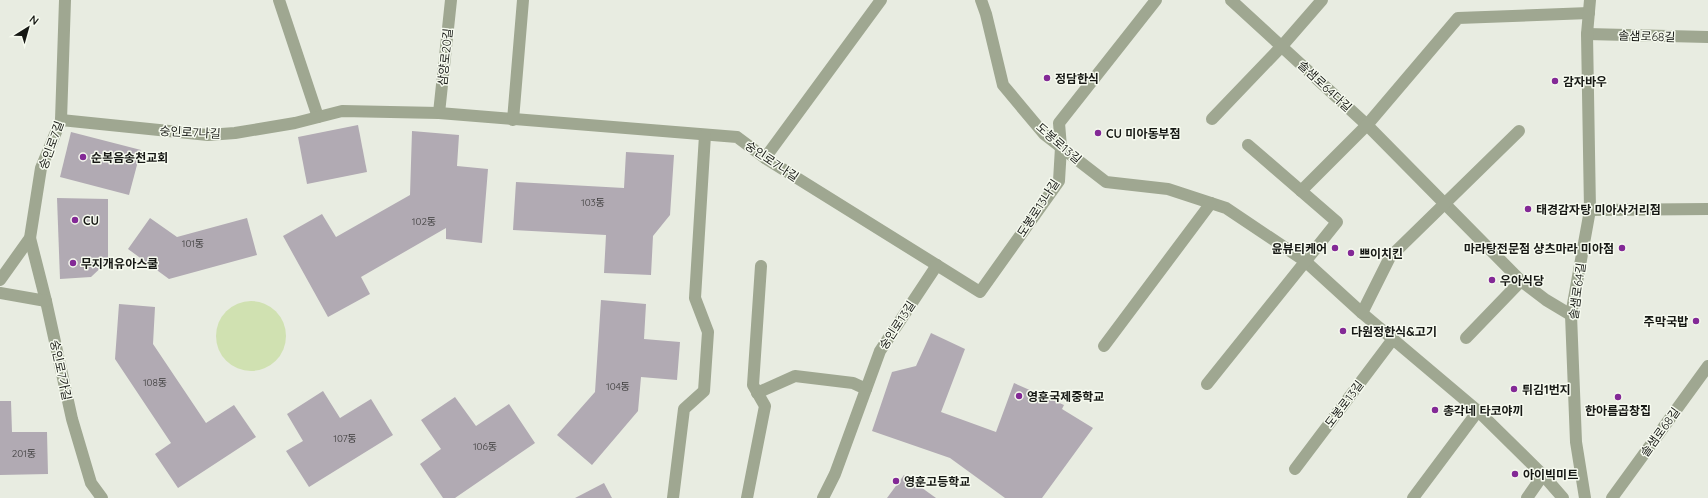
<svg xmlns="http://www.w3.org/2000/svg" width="1708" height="498" font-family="Quicksand,'Noto Sans KR',sans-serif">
	<rect width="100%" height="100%" fill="#e8ece1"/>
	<circle fill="#d0e1b1" cx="251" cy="336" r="35"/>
	<g fill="#b1aab3">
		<path d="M358 125 367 172 307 184 298 137Z"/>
		<path d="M412 131 459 135 457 166 488 169 482 243 446 239V228L361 277 370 294 328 317 283 236 322 214 336 237 410 195Z"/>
		<path d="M71 132 141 150 129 195 60 177Z"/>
		<path d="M626 152 674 155 670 215 653 236 651 275 604 273 606 235 513 230 516 182 624 188Z"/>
		<path d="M57 198 108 199V261L91 277 60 279Z"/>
		<path d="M150 218 177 237 247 218 257 255 169 279 128 249Z"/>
		<path d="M601 300 646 304 644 339 680 342 677 380 641 377 638 411 592 465 557 435 595 392Z"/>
		<path d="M119 304 155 307 153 344 206 423 234 405 256 437 178 488 155 454 171 443 115 359Z"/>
		<path d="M931 333 965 349 941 412 996 432 1014 383 1064 405 1062 409 1093 428 1042 498H1005L950 458 872 431 892 372 916 366Z"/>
		<path d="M323 391 340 418 371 399 393 435 309 487 286 451 303 441 287 414Z"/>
		<path d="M455 397 476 426 509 404 535 443 455 498H443L420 464 441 449 421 420Z"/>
		<path d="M0 401H11L12 432H47L48 474 0 475Z"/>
		<path d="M904 475 936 498H887Z"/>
		<path d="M604 483 612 498H575Z"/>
	</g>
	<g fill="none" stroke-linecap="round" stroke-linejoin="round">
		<g stroke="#9fa791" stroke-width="12">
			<path d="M279 0 318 117"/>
			<path d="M981 0 986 14 1003 85 1044 134 1106 182 1168 189 1226 208 1305 261 1362 313 1478 411 1543 475 1563 498"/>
			<path d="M1231 0 1367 125 1521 281 1546 300 1571 315"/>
			<path d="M1587 34 1708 37"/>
			<path d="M439 113 451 0"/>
			<path d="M1212 119 1282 46 1322 0"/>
			<path d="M61 120 208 135 235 133 295 123 342 111 439 113 737 137 765 158 980 292 1059 181 1061 147 1059 123 1156 0"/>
			<path d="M513 120 523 0"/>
			<path d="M765 158 881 0"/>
			<path d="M1301 191 1367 125 1458 18 1589 13"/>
			<path d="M1590 210 1708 209"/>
			<path d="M30 238 46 301 72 419 91 483 102 498"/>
			<path d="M0 280 30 238 41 168 61 120 65 0"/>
			<path d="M0 293 46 301"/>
			<path d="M1362 313 1390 257 1519 131"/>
			<path d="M1466 338 1521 281"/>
			<path d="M1104 346 1211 203"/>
			<path d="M1207 384 1337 222 1248 145"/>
			<path d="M757 393 795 376 853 383 866 389"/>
			<path d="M1295 469 1393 339"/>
			<path d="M673 498 684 409 704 391 708 332 695 298 705 135"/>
			<path d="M747 498 765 406 753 385 761 266"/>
			<path d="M823 498 835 474 880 351 937 265"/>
			<path d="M1413 498 1478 411"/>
			<path d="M1527 498 1543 475"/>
			<path d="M1585 498 1576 442 1571 315 1590 210 1587 34 1590 0"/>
			<path d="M1612 498 1708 366"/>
		</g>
	</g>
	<g fill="#832996" stroke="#f6faef" stroke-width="1.5">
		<circle cx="1047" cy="78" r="4"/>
		<circle cx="1555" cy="81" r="4"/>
		<circle cx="1098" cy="133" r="4"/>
		<circle cx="83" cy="157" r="4"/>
		<circle cx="1528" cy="209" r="4"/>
		<circle cx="75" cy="220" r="4"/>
		<circle cx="1335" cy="248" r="4"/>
		<circle cx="1622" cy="248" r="4"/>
		<circle cx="1351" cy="253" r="4"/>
		<circle cx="73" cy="263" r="4"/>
		<circle cx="1492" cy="280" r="4"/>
		<circle cx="1696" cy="321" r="4"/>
		<circle cx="1343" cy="331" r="4"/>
		<circle cx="1514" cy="389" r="4"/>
		<circle cx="1019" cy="396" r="4"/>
		<circle cx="1618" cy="397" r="4"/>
		<circle cx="1435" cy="410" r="4"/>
		<circle cx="1515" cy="474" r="4"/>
		<circle cx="896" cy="481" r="4"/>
	</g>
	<g text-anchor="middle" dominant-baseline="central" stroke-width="3" stroke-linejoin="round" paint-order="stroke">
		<g font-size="10" fill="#3d3c3c">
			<text x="593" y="202">103동</text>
			<text x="424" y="221">102동</text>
			<text x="193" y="243">101동</text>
			<text x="155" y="382">108동</text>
			<text x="618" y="386">104동</text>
			<text x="345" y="438">107동</text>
			<text x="485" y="446">106동</text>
			<text x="24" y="453">201동</text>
		</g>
		<g font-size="12" fill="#161814" stroke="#f6faef">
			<text transform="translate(1647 36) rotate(2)">솔샘로68길</text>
			<text transform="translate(445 57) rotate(-84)">삼양로20길</text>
			<text transform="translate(1325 86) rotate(43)">솔샘로64다길</text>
			<text transform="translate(190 132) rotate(3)">숭인로7나길</text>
			<text transform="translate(1059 143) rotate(41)">도봉로13길</text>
			<text transform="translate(51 145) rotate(-70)">숭인로7길</text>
			<text transform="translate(772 161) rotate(34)">숭인로7나길</text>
			<text transform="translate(1038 208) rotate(-57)">도봉로13나길</text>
			<text transform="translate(1577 291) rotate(-82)">솔샘로64길</text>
			<text transform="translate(897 325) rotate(-57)">숭인로13길</text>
			<text transform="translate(61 370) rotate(78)">숭인로7가길</text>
			<text transform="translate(1344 404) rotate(-53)">도봉로13길</text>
			<text transform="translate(1660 432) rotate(-54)">솔샘로68길</text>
		</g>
		<g font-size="12" font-weight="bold" fill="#161814" stroke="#f6faef" text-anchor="start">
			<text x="1055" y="78">정담한식</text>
			<text x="1563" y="81">감자바우</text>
			<text x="1106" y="133">CU 미아동부점</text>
			<text x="91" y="157">순복음송천교회</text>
			<text x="1536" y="209">태경감자탕 미아사거리점</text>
			<text x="83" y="220">CU</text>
			<text x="1327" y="248" text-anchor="end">윤뷰티케어</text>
			<text x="1614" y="248" text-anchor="end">마라탕전문점 샹츠마라 미아점</text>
			<text x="1359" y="253">쁘이치킨</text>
			<text x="81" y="263">무지개유아스쿨</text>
			<text x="1500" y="280">우아식당</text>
			<text x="1688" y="321" text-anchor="end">주막국밥</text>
			<text x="1351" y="331">다원정한식&amp;고기</text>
			<text x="1522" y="389">튀김1번지</text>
			<text x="1027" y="396">영훈국제중학교</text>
			<text x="1443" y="410">총각네 타코야끼</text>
			<text x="1618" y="410" text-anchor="middle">한아름곱창집</text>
			<text x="1523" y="474">아이빅미트</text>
			<text x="904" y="481">영훈고등학교</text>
		</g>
	</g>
	<g transform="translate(28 28) rotate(37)" stroke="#f6faef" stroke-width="3" paint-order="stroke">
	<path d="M0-3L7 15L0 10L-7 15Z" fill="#161814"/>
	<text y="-6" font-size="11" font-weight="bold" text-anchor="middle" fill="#161814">N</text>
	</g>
</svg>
